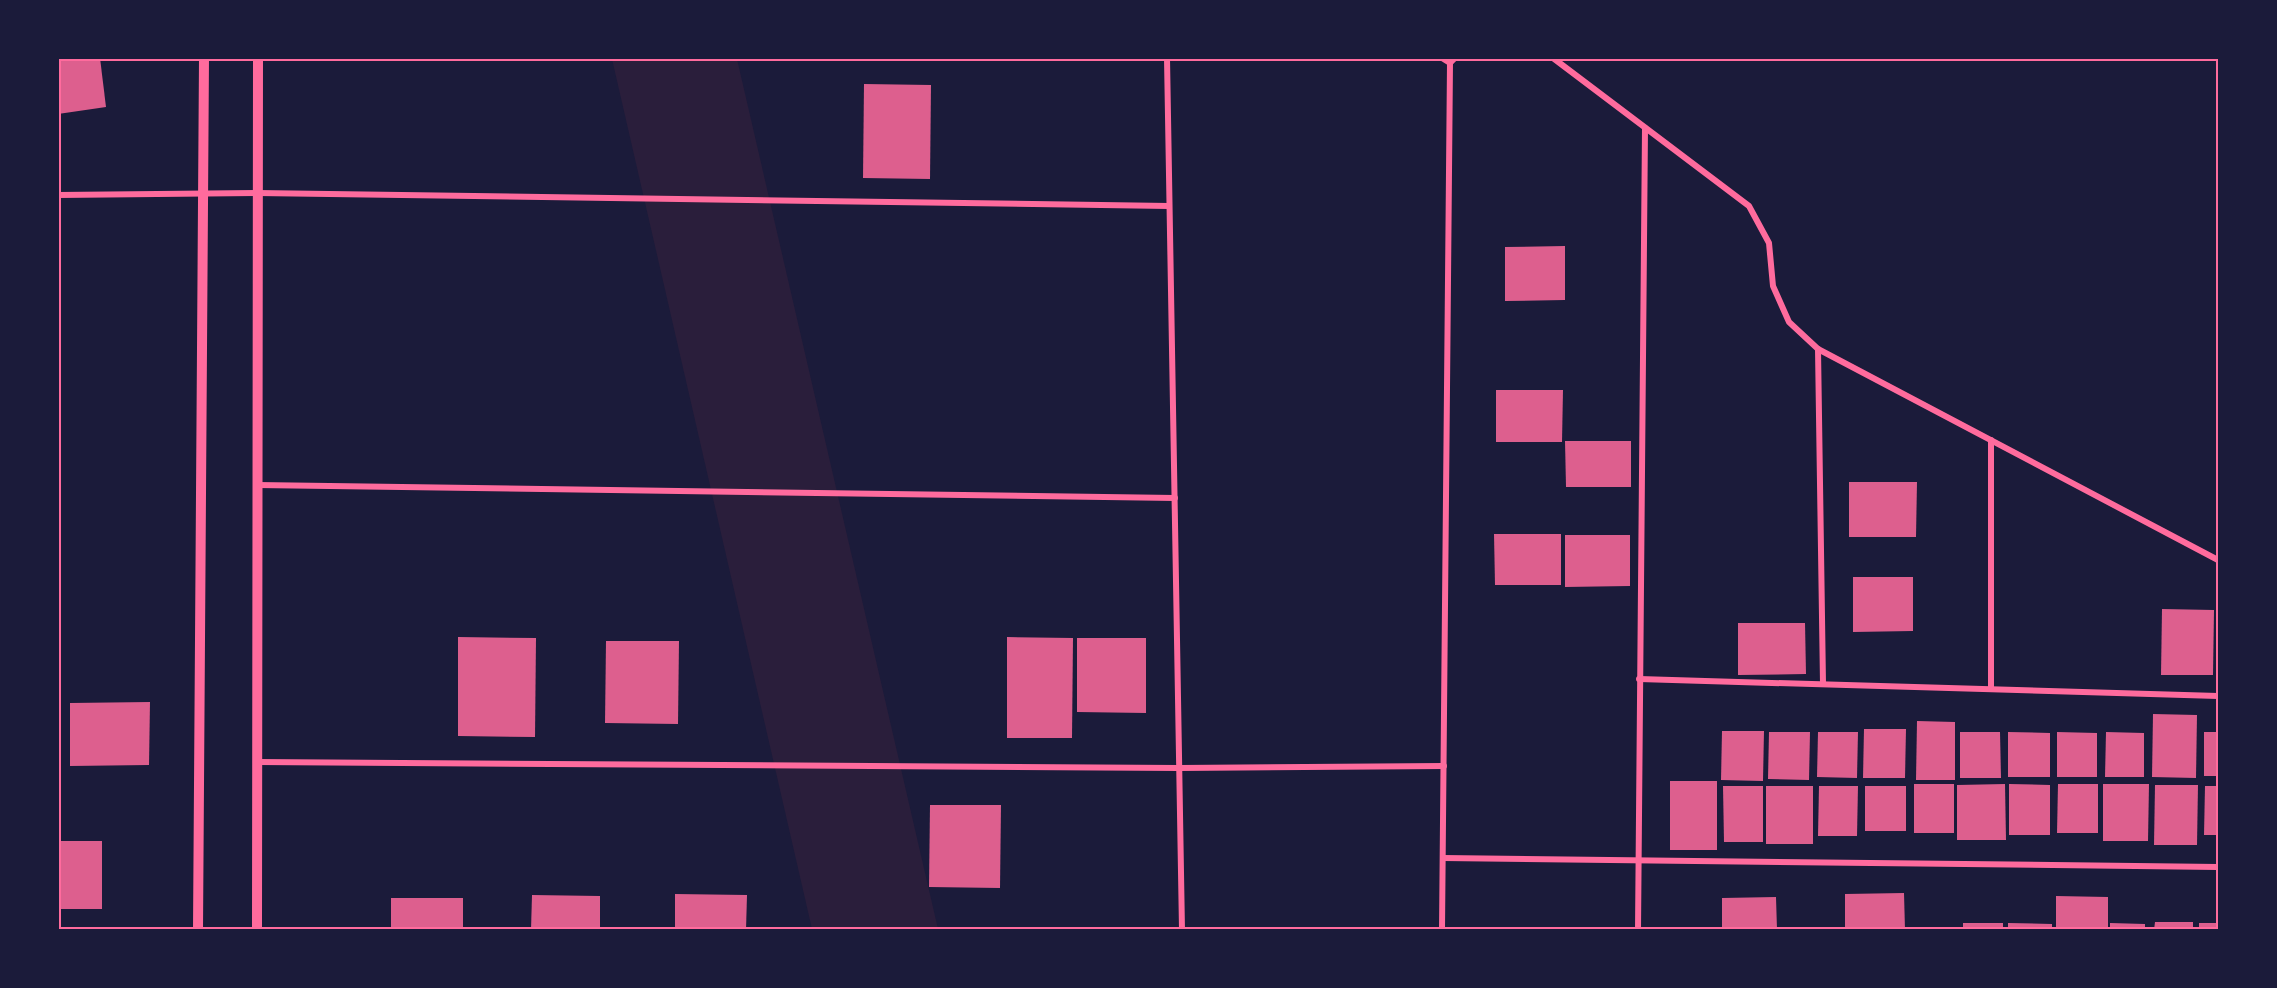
<svg xmlns="http://www.w3.org/2000/svg" width="2277" height="988" font-family="'Noto Sans',sans-serif">
	<rect width="100%" height="100%" fill="#1b1b3a"/>
	<path fill="#2a1e3b" d="M612 59H737L938 929H812Z"/>
	<g fill="#dd5f8e">
		<path d="M58 58H100L106 107 58 114Z"/>
		<path d="M864 84 931 85 930 179 863 178Z"/>
		<path d="M1565 246V300L1505 301V247Z"/>
		<path d="M1496 390H1563L1562 442H1496Z"/>
		<path d="M1565 441H1631V487H1566Z"/>
		<path d="M1849 482H1917L1916 537H1849Z"/>
		<path d="M1494 534H1561V585H1495Z"/>
		<path d="M1565 535H1630V586L1565 587Z"/>
		<path d="M1853 577H1913V631L1853 632Z"/>
		<path d="M2162 609 2214 610 2213 675H2161Z"/>
		<path d="M1738 623H1805L1806 674 1738 675Z"/>
		<path d="M458 637 536 638 535 737 458 736Z"/>
		<path d="M1007 637 1073 638 1072 738H1007Z"/>
		<path d="M1077 638H1146V713L1077 712Z"/>
		<path d="M606 641H679L678 724 605 723Z"/>
		<path d="M150 702 149 765 70 766V703Z"/>
		<path d="M2153 714 2197 715 2196 778 2152 777Z"/>
		<path d="M1917 721 1955 722V780H1916Z"/>
		<path d="M1864 729H1906L1905 778H1863Z"/>
		<path d="M1722 731H1764L1763 781 1721 780Z"/>
		<path d="M1769 732H1810L1809 780 1768 779Z"/>
		<path d="M1818 732H1858L1857 778 1817 777Z"/>
		<path d="M1960 732H2000L2001 778H1960Z"/>
		<path d="M2008 732 2050 733V777H2008Z"/>
		<path d="M2057 732 2097 733V777H2057Z"/>
		<path d="M2106 732 2144 733V777H2105Z"/>
		<rect x="2204" y="732" width="14" height="44"/>
		<rect x="1670" y="781" width="47" height="69"/>
		<rect x="1914" y="784" width="40" height="49"/>
		<path d="M2005 784 2006 840H1957V785Z"/>
		<path d="M2009 784 2050 785V835H2009Z"/>
		<path d="M2058 784H2098V833H2057Z"/>
		<path d="M2103 784H2149L2148 841H2103Z"/>
		<path d="M2155 785H2198L2197 845H2154Z"/>
		<path d="M1723 786H1763V842H1724Z"/>
		<rect x="1766" y="786" width="47" height="58"/>
		<path d="M1819 786H1858L1857 836H1818Z"/>
		<rect x="1865" y="786" width="41" height="45"/>
		<path d="M2205 786H2218V835H2204Z"/>
		<path d="M930 805H1001L1000 888 929 887Z"/>
		<rect x="61" y="841" width="41" height="68"/>
		<path d="M1904 893 1905 930H1845V894Z"/>
		<path d="M675 894 747 895 746 930H675Z"/>
		<path d="M532 895 600 896V930H531Z"/>
		<path d="M2056 896 2108 897V930H2056Z"/>
		<path d="M1776 897 1777 930H1722V898Z"/>
		<rect x="391" y="898" width="72" height="32"/>
		<path d="M2155 922H2193V930H2154Z"/>
		<rect x="1963" y="923" width="40" height="7"/>
		<path d="M2008 923 2052 924V930H2008Z"/>
		<path d="M2110 923 2145 924V930H2110Z"/>
		<rect x="2199" y="923" width="19" height="7"/>
	</g>
	<g fill="none" stroke-linecap="round" stroke-linejoin="round">
		<g stroke="#ff6b9d" stroke-width="6">
			<path d="M1167 58 1182 930"/>
			<path d="M1442 58 1450 63"/>
			<path d="M1553 58 1749 206 1769 243 1773 286 1789 322 1818 349 2218 560"/>
			<path d="M58 195 257 193 1169 206"/>
			<path d="M1818 349 1823 684"/>
			<path d="M257 485 1175 498"/>
			<path d="M1639 679 2218 696"/>
			<path d="M1991 689V440"/>
			<path d="M257 762 1179 768 1444 766"/>
			<path d="M1443 858 2218 867"/>
			<path d="M1442 930 1450 63 1455 58"/>
			<path d="M1638 930 1645 128"/>
		</g>
		<g stroke="#ff6b9d" stroke-width="10">
			<path d="M198 930 204 58"/>
			<path d="M257 930 258 58"/>
		</g>
	</g>
	<rect width="2277" height="988" fill="none" stroke="#1b1b3a" stroke-width="120"/>
	<rect x="60" y="60" width="2157" height="868" fill="none" stroke="#ff6b9d" stroke-width="2"/>
</svg>
